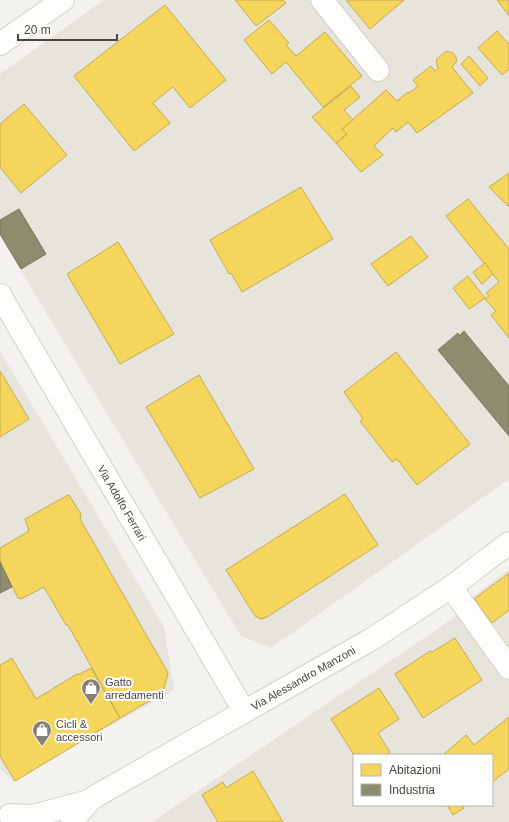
<svg xmlns="http://www.w3.org/2000/svg" width="509" height="822" font-family="Helvetica,sans-serif">
	<rect width="100%" height="100%" fill="#f4f2ee"/>
	<g fill="#e7e4dc" fill-rule="evenodd">
		<path d="M104 0H509V479L271 648 241 636 0 236V74Z"/>
		<path d="M0 351 164 627 174 690 13 781 0 769Z"/>
		<path d="M509 569V654L470 599Z"/>
		<path d="M461 613 509 680V822H152ZM354 755H492V805H354Z"/>
	</g>
	<g fill="#f6d55c" stroke="#c3aa52">
		<path d="M235 0H283L286 3 256 26Z"/>
		<path d="M346 0H404L370 29Z"/>
		<path d="M497 0H509V16Z"/>
		<path d="M165 5 226 80 190 108 173 87 153 103 170 123 134 151 74 76Z"/>
		<path d="M269 20 289 43 286 45 296 56 325 32 362 76 323 107 286 62 272 74 244 40Z"/>
		<path d="M497 31 509 44V69L502 75 478 48Z"/>
		<path d="M446 51 453 53 456 57 457 61 452 67 473 93 417 133 408 122 396 132 393 128 374 146 383 155 361 172 336 143 347 134 342 129 386 90 397 101 408 92 409 93 418 86 413 80 431 66 435 71 438 68 436 60Z"/>
		<path d="M469 56 488 78 480 86 461 64Z"/>
		<path d="M351 86 360 97 344 110 353 120 342 129 347 134 336 143 312 117Z"/>
		<path d="M24 104 67 155 21 193 0 167V124Z"/>
		<path d="M509 173V207L489 187Z"/>
		<path d="M301 187 333 239 242 292 231 273 229 274 210 240Z"/>
		<path d="M468 199 509 249V338L491 315 496 311 485 299 489 296 486 293 499 282 446 216Z"/>
		<path d="M411 236 428 257 388 286 371 264Z"/>
		<path d="M118 242 174 334 120 364 67 274Z"/>
		<path d="M485 263 493 274 482 284 473 272Z"/>
		<path d="M468 276 485 298 469 309 453 288Z"/>
		<path d="M396 352 470 444 417 485 397 459 392 462 360 421 363 419 344 392Z"/>
		<path d="M0 371 29 419 0 437Z"/>
		<path d="M199 375 254 469 200 498 146 407Z"/>
		<path d="M345 494 378 545 267 617 261 619 255 616 226 570Z"/>
		<path d="M68 495H69L81 514 80 519 168 673 163 693 120 718 68 625H66L44 587 21 599 18 598 0 562V548L29 531 25 519Z"/>
		<path d="M509 573V610L492 623 474 599Z"/>
		<path d="M455 638 482 680 423 718 395 674 430 651 432 652Z"/>
		<path d="M12 658 36 699 77 674H80L91 668 120 718 15 781 0 756V665Z"/>
		<path d="M379 688 399 719 378 733 390 752 386 755H354L331 719Z"/>
		<path d="M509 717V769L492 782V755H443L466 735 474 745Z"/>
		<path d="M253 771 283 822H218L202 795 223 782 226 788Z"/>
		<path d="M447 805H462L464 808 453 815Z"/>
	</g>
	<g fill="#8c8c6e" stroke="#78765e">
		<path d="M19 209 46 254 21 269 0 234V220Z"/>
		<path d="M464 331 509 386V436L438 350 458 333 459 336Z"/>
		<path d="M0 562 12 587 0 593Z"/>
	</g>
	<g fill="none" stroke-linecap="round" stroke-linejoin="round">
		<g stroke="#d2d0cb" stroke-width="24">
			<g id="minor">
				<path d="M322 0 378 70"/>
				<path d="M0 44 63 0"/>
				<path id="s1" d="M0 295 244 711"/>
				<path d="M451 587 509 668"/>
				<path d="M10 815 33 816 89 801"/>
				<path id="s2" d="M72 822 89 801 96 796 372 639 451 587 509 543"/>
			</g>
		</g>
		<use href="#minor" stroke="#fdfdfc" stroke-width="22"/>
	</g>
	<defs>
		<g id="shop-pin" transform="scale(1)"><path d="M0 17L-7.5 6A9.5 9.5 0 1 1 7.5 6Z" fill="#868178" stroke="#fff"/><path d="M-5-2.5h2.3a2.7 3.5 0 0 1 5.4 0H5L5.5 6h-11ZM-1.5-2.5h3a1.5 2.3 0 0 0-3 0Z" fill="#fff"/></g>
	</defs>
	<g fill-rule="evenodd">
		<use href="#shop-pin" x="91" y="688"/>
		<use href="#shop-pin" x="42" y="730"/>
	</g>
	<g text-anchor="middle" dominant-baseline="central" stroke-width="4" stroke-linejoin="round" paint-order="stroke">
		<g font-size="11" fill="#4b4439" stroke="#fff">
			<text stroke="none"><textPath href="#s1" startOffset="241">Via Adolfo Ferrari</textPath></text>
			<text stroke="none"><textPath href="#s2" startOffset="274">Via Alessandro Manzoni</textPath></text>
		</g>
		<g font-size="11" fill="#4b4439" stroke="#fff" text-anchor="start">
			<text x="105" y="682">Gatto<tspan x="105" dy="13">arredamenti</tspan></text>
			<text x="56" y="724">Cicli &amp;<tspan x="56" dy="13">accessori</tspan></text>
		</g>
	</g>
	<rect x="353" y="754" width="140" height="52" fill="#ffffff" stroke="#b7b4b0"/>
	<rect x="361" y="764" width="20" height="12" fill="#f6d55c" stroke="#b7b4b0"/>
	<text x="389" y="774" font-size="12" fill="#4b4439">Abitazioni</text>
	<rect x="361" y="784" width="20" height="12" fill="#8c8c6e" stroke="#b7b4b0"/>
	<text x="389" y="794" font-size="12" fill="#4b4439">Industria</text>
	<path d="M18 34v6h99v-6" fill="none" stroke="#4b4439" stroke-width="2"/>
	<text x="24" y="34" font-size="12" fill="#4b4439" stroke="#ffffff" stroke-width="3" paint-order="stroke">20 m</text>
</svg>
